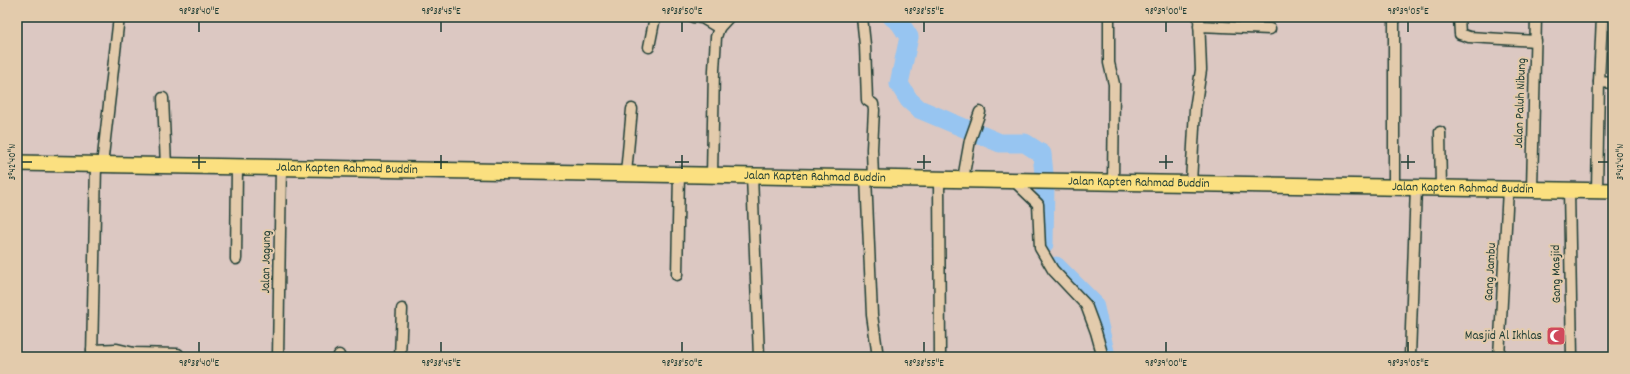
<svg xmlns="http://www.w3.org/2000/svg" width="1630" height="374" font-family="Dekko,sans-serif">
	<rect width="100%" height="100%" fill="#dcc8c2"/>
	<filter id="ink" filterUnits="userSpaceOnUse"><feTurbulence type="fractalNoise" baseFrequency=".025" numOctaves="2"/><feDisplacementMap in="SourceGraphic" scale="8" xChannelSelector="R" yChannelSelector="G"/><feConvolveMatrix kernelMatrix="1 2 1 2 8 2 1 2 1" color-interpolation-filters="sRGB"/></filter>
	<g filter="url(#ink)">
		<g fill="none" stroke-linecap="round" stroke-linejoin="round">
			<g stroke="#97c5f1" stroke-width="19">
				<path d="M892 17 900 23 909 37 899 84 909 100 919 109 1000 143H1025L1042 154 1045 184 1044 244"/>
				<path d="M1056 266 1094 304 1106 356"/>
			</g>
			<g stroke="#1f3d34" stroke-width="13">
				<g id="street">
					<path d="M693 17 702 18 719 28 716 37 714 70 712 175"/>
					<path d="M862 17 865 45 867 100 873 104 874 110 872 149 873 178"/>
					<path d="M1109 17V63L1114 84 1113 182"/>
					<path d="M1394 17V187"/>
					<path d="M1459 17 1460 34 1469 37 1536 41"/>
					<path d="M1199 26 1270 29"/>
					<path d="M719 28 729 17"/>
					<path d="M649 47 655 17"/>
					<path d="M1599 82 1613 83"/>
					<path d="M163 98 166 166"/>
					<path d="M1440 132 1441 188"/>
					<path d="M102 165 119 17"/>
					<path d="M626 173 632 109"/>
					<path d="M752 175 759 357"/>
					<path d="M866 177 872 315 878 357"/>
					<path d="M939 179 940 357"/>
					<path d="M963 179 970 140 980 112"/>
					<path d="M1014 181 1038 204 1040 248 1053 270 1086 305 1096 332 1103 357"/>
					<path d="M1191 183 1195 109 1201 70 1199 17"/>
					<path d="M1532 189 1536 17"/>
					<path d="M1569 190 1572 357"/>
					<path d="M1597 190 1599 82 1602 17"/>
					<path d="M236 259 237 167"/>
					<path d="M677 275 679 174"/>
					<path d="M92 350 117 349 134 353 178 354"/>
					<path d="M92 357 96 165"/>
					<path d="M278 357 281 168"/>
					<path d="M339 357V355"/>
					<path d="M400 357 402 309"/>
					<path d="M1410 357 1416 187"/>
					<path d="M1499 357 1508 189"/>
				</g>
			</g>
			<g stroke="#1f3d34" stroke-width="18">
				<g id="primary">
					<path id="s1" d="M17 163 1613 191"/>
				</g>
			</g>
			<use href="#street" stroke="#e3cbac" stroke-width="10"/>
			<use href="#primary" stroke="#fbe080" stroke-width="15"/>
		</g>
	</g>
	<path fill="none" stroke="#1f3d34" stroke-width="1.5" d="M199 22V32M441 22V32M682 22V32M924 22V32M1166 22V32M1408 22V32M199 155V169M441 155V169M682 155V169M924 155V169M1166 155V169M1408 155V169M22 162H32M192 162H206M434 162H448M675 162H689M917 162H931M1159 162H1173M1401 162H1415M1598 162H1608M199 342V352M441 342V352M682 342V352M924 342V352M1166 342V352M1408 342V352"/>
	<defs>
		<g id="mosque-square" transform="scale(1)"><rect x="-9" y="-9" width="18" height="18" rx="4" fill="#d1495b" stroke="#e3cbac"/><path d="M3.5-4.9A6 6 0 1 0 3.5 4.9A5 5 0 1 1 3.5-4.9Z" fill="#fff"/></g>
	</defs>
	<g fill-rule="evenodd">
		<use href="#mosque-square" x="1556" y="336"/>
	</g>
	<g text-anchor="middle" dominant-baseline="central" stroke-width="4" stroke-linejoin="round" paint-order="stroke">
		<g font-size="13" fill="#1f3d34" stroke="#e3cbac">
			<text transform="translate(1521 103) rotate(-88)">Jalan Paluh Nibung</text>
			<text stroke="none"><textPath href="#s1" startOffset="330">Jalan Kapten Rahmad Buddin</textPath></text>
			<text stroke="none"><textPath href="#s1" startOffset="798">Jalan Kapten Rahmad Buddin</textPath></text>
			<text stroke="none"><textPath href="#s1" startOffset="1122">Jalan Kapten Rahmad Buddin</textPath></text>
			<text stroke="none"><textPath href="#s1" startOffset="1446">Jalan Kapten Rahmad Buddin</textPath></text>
			<text transform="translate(267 262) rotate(-89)">Jalan Jagung</text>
			<text transform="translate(1491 272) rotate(-87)">Gang Jambu</text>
			<text transform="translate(1557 274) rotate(-91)">Gang Masjid</text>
		</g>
		<g font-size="13" fill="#1f3d34" stroke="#e3cbac" text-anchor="end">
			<text x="1542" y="336">Masjid Al Ikhlas</text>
		</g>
	</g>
	<rect width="1630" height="374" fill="none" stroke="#e3cbac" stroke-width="44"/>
	<rect x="22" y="22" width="1586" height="330" fill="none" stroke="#1f3d34" stroke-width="1.5"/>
	<g font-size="10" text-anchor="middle" fill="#1f3d34">
		<text x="199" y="14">98°38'40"E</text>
		<text x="441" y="14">98°38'45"E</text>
		<text x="682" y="14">98°38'50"E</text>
		<text x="924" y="14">98°38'55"E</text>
		<text x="1166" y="14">98°39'00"E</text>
		<text x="1408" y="14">98°39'05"E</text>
		<text transform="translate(11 162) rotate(-90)" y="4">3°42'40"N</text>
		<text transform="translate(1619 162) rotate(-90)" y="4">3°42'40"N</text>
		<text x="199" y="366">98°38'40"E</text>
		<text x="441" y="366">98°38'45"E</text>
		<text x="682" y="366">98°38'50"E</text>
		<text x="924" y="366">98°38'55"E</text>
		<text x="1166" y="366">98°39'00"E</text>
		<text x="1408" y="366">98°39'05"E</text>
	</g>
</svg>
